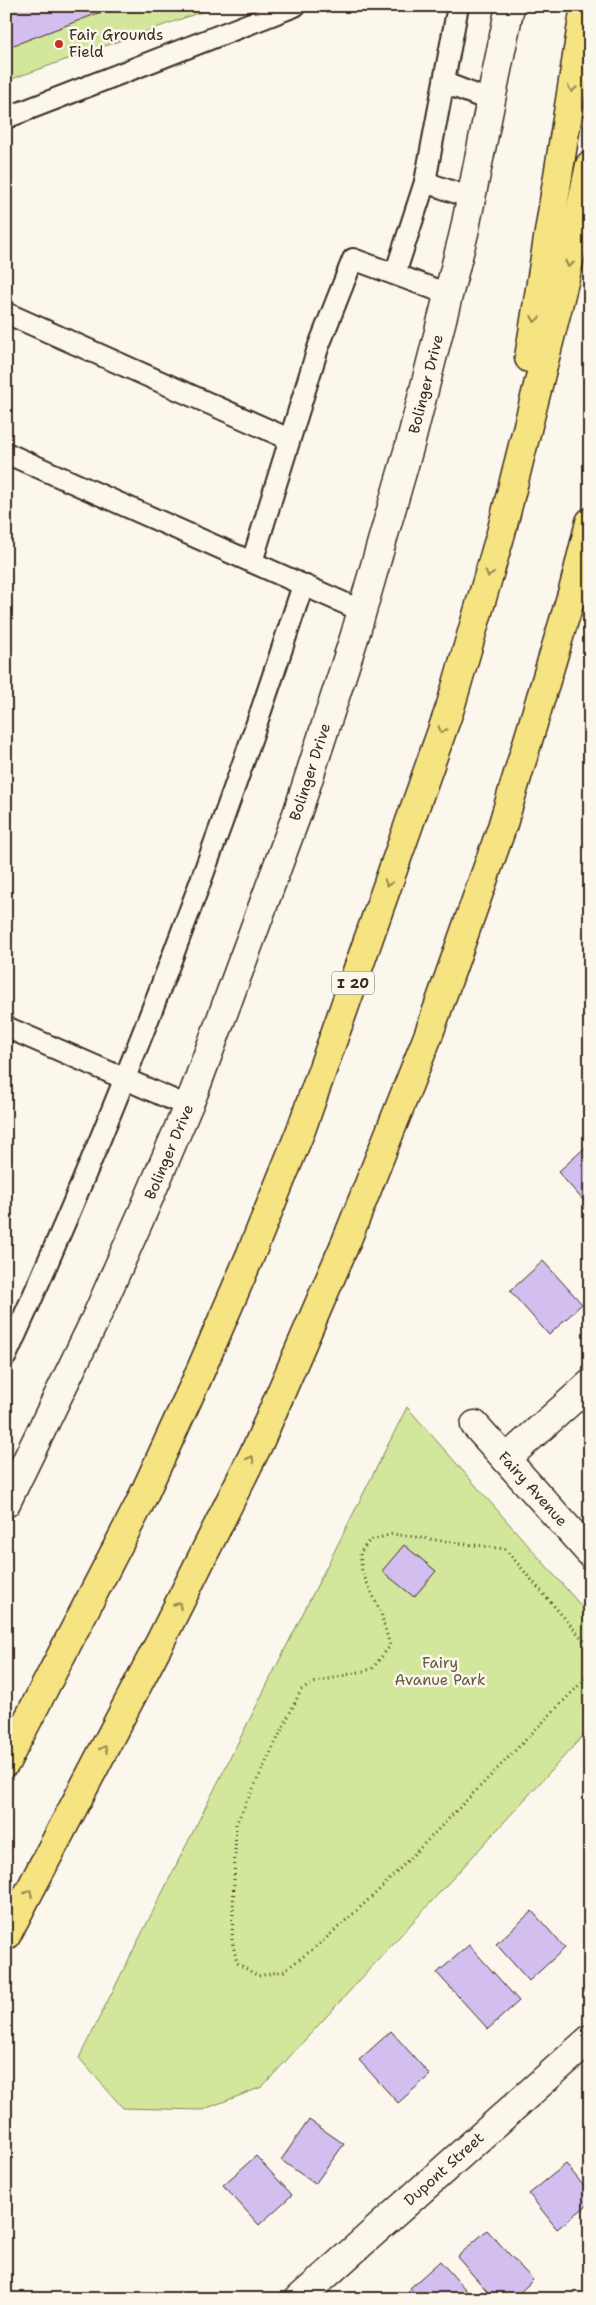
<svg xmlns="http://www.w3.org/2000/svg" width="596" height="2305" font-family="'Shantell Sans',sans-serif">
	<rect width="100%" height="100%" fill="#fbf7ec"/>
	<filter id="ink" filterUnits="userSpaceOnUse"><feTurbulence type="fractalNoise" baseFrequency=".02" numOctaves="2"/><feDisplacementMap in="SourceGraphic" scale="10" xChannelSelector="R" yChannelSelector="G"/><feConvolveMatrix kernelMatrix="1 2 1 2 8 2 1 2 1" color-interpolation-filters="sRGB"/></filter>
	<g filter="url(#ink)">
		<g fill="#d2e79b" stroke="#86885c">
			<path d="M6 6H218L6 81Z"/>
			<path d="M407 1407 590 1616V1728L262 2087 202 2110 123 2108 79 2058Z"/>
		</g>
		<g fill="#d3bfef" stroke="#3b2a1e">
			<path d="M6 6H117L6 48Z"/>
			<path d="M589 1144H590V1208L558 1172Z"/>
			<path d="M543 1261 582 1304 549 1335 510 1291Z"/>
			<path d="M404 1545 436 1571 414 1597 382 1571Z"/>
			<path d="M532 1911 565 1948 529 1981 496 1944Z"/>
			<path d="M469 1945 519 2001 488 2029 437 1973Z"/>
			<path d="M391 2031 430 2075 398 2103 359 2060Z"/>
			<path d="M309 2120 344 2144 315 2184 281 2160Z"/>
			<path d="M256 2156 292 2195 259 2225 223 2185Z"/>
			<path d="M566 2164 590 2194V2203L557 2229 529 2194Z"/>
			<path d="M487 2230 533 2280 513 2299H494L457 2257Z"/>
			<path d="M440 2261 474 2299H419L410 2288Z"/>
		</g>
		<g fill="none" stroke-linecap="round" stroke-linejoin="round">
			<g stroke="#3b2a1e" stroke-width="24">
				<g id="lane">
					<path d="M445 83 491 101"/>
					<path d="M6 118 295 6"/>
					<path d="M425 182 471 198"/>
					<path d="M395 274 425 182 458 6"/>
					<path d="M6 313 289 439"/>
					<path d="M6 453 362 611"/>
					<path d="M252 562 318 348 353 259 448 294"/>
					<path d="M6 1027 187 1106"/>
					<path d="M6 1356C121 1104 218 847 303 585"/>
				</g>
			</g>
			<g stroke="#3b2a1e" stroke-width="31">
				<g id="street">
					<path d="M475 1425 590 1553"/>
					<path d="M506 1459 590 1384"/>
					<path d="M6 1503 94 1322 145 1207 194 1092 298 811 355 635 411 441 464 233 510 6"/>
					<path d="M299 2299 590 2039"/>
				</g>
			</g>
			<g stroke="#3b2a1e" stroke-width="31">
				<g id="highway">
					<path d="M529 358 585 6"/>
					<path d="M6 1762 139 1505 196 1381 250 1256 301 1130 450 708 501 533 573 246 590 165"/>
					<path d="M6 1936 161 1640 259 1443 346 1242 428 1036 502 827 574 587 590 522"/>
				</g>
			</g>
			<path stroke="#3b2a1e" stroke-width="3" stroke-dasharray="1 4" stroke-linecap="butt" d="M590 1654 586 1643 505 1549 392 1534 369 1541 360 1553 362 1572 381 1613 390 1646 372 1669 316 1682 301 1690 236 1824 232 1940 237 1963 258 1976 284 1971 322 1942 377 1892 585 1679 590 1665"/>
			<use href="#lane" stroke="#fbf7ec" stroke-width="20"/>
			<use href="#street" stroke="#fbf7ec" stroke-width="28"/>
			<use href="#highway" stroke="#f6e381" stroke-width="28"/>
		</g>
		<defs><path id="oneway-chevron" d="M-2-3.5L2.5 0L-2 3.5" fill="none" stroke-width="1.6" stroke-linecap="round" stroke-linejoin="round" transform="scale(1.25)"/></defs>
		<g stroke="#988650">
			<use href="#oneway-chevron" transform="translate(572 89) rotate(99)"/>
			<use href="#oneway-chevron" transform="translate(569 264) rotate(104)"/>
			<use href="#oneway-chevron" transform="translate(535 319) rotate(99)"/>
			<use href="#oneway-chevron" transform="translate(489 574) rotate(106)"/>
			<use href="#oneway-chevron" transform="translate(442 730) rotate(109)"/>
			<use href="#oneway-chevron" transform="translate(388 883) rotate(109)"/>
			<use href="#oneway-chevron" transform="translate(251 1459) rotate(-63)"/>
			<use href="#oneway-chevron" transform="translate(178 1605) rotate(-63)"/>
			<use href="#oneway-chevron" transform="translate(104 1749) rotate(-63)"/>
			<use href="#oneway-chevron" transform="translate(29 1893) rotate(-63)"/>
		</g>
	</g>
	<circle fill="#c8321e" stroke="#fbf7ec" stroke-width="2" cx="59" cy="44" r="5"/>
	<g text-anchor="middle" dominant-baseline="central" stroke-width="5" stroke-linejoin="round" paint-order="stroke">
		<rect fill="#fbf7ec" stroke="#75685c" stroke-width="1" x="332" y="971.5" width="42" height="23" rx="4"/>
		<g font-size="14" font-weight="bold" fill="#3b2a1e">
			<text x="353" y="983">I 20</text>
		</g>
		<g font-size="15" fill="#3b2a1e" stroke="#fbf7ec" text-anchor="start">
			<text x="69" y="35">Fair Grounds<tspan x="69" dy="17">Field</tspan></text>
		</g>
		<g font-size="15" fill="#3b2a1e" stroke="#fbf7ec">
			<text transform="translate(426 384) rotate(-76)">Bolinger Drive</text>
			<text transform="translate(310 772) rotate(-72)">Bolinger Drive</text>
			<text transform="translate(169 1152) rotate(-67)">Bolinger Drive</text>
			<text transform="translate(533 1489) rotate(48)">Fairy Avenue</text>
			<text transform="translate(444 2169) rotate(-42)">Dupont Street</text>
		</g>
		<g font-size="15" fill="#61593d" stroke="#fbf7ec">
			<text x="440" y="1663">Fairy<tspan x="440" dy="17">Avanue Park</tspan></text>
		</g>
	</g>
	<rect width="596" height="2305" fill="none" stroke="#fbf7ec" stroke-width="25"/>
	<rect x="12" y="12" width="571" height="2280" fill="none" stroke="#3b2a1e" stroke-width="2" filter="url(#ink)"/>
</svg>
